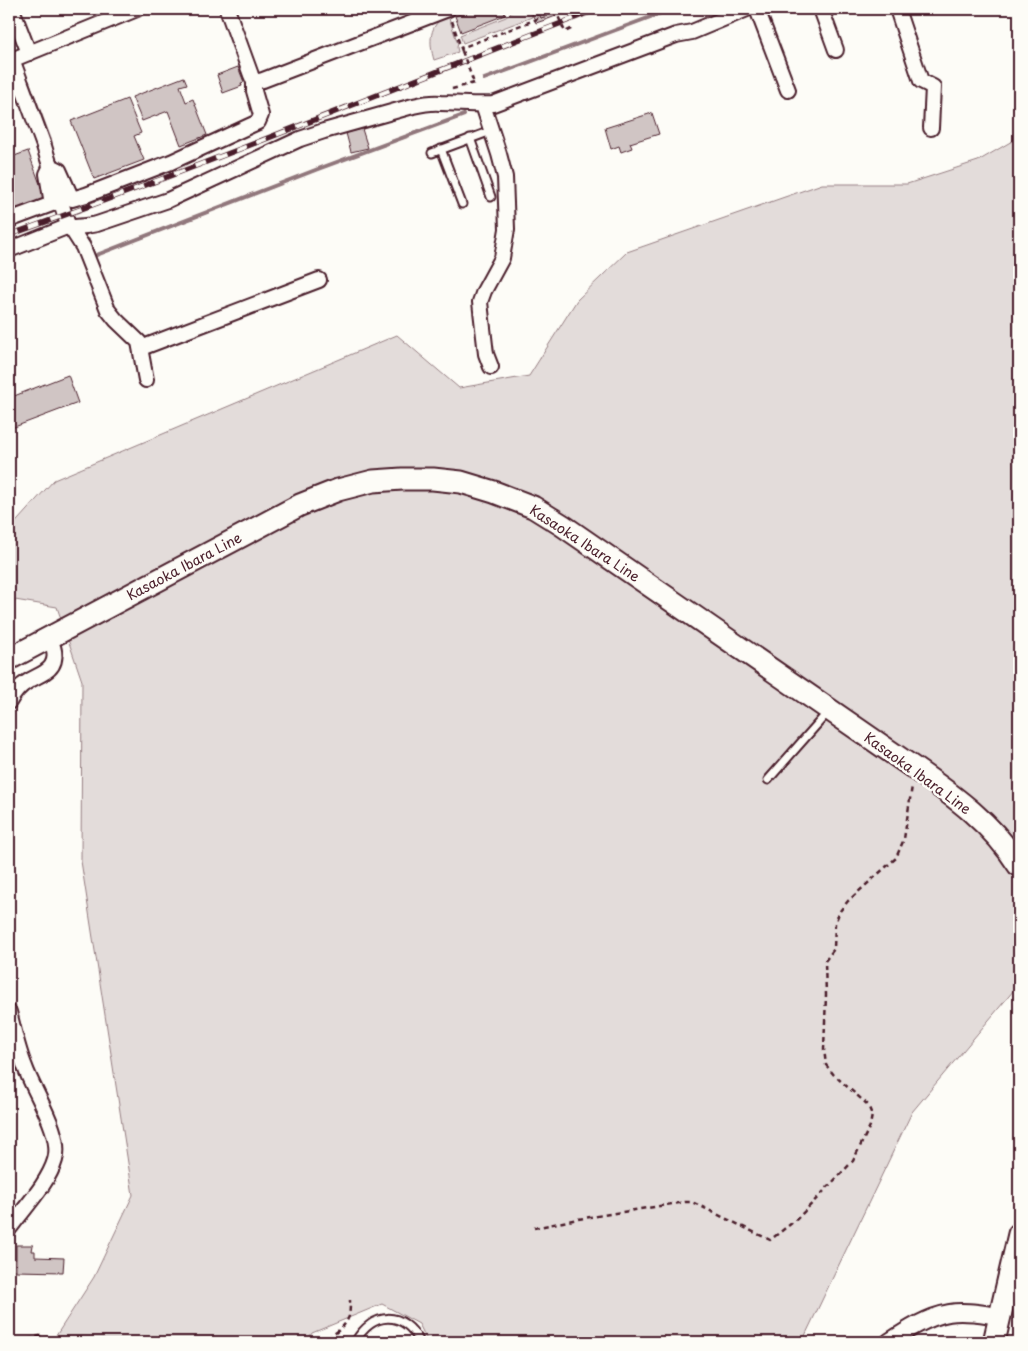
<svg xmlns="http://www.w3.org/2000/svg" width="1028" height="1351" font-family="'Playpen Sans',sans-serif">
	<rect width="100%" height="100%" fill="#fdfcf7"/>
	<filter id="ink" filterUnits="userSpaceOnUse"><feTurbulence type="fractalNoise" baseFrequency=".02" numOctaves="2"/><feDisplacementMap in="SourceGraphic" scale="10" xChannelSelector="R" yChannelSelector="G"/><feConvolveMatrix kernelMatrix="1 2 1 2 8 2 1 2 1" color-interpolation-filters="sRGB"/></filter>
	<g filter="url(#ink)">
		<g fill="#e3dcda" stroke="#967e82">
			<path d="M512 9H529L532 17 463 43 460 35 506 17 511 13Z"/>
			<path d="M448 15 458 44 457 47 458 52 434 60C429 43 428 24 448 15Z"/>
			<path d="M1019 137V984L912 1112 802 1342H428L419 1324 382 1304 312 1333 306 1342H52L94 1277 133 1195 81 861 82 681 57 607 9 599V530L54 480 397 335 459 388 529 376 577 300 627 252 822 184H907L978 161Z"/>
		</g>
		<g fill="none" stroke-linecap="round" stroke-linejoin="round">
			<g stroke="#91777b" stroke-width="4">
				<path d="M484 79 672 9"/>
				<path d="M28 82 51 143"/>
				<path d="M88 240 94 256 318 169 464 115"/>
			</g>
		</g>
		<g fill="#d0c5c4" stroke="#4a1f2b">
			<path d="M473 9H476V10L479 9H503L505 15 461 32 455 16Z"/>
			<path d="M530 9H544L538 11 541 18 547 16 548 19 536 23Z"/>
			<path d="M544 9H574L548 19 547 16 541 18 538 11Z"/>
			<path d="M238 67 244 82 241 83 242 86 223 93 217 75Z"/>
			<path d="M184 77 187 84 180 86 186 102 193 99 207 135 181 145 168 111 142 121 132 97Z"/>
			<path d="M127 99 141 133 134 136 144 160 94 179 71 121Z"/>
			<path d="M652 113 659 134 630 143 632 148 621 152 619 146 611 149 605 128Z"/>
			<path d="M362 129 368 148 351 152 346 133Z"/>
			<path d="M28 151 45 198 9 212V158Z"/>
			<path d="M68 375 78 403 9 429V398Z"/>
			<path d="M16 1245H33L32 1251H35V1257L64 1258 63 1272 16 1271Z"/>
		</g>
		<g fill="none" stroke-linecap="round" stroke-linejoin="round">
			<g stroke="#4a1f2b" stroke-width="11">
				<g id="service">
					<path d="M470 138 491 197"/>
					<path d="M441 149 462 204"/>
					<path d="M432 153 491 131"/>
					<path d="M768 780 828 712"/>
					<path d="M355 1342C373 1311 403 1310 420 1342"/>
				</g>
			</g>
			<g stroke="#4a1f2b" stroke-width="18">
				<g id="minor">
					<path d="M12 9 29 53"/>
					<path d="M757 9 788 90"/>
					<path d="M821 9 836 50"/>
					<path d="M897 9 921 81 933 87 931 128"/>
					<path d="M12 59 44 146 67 222 83 247 108 310 116 320 139 342 146 380"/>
					<path d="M9 61 137 9"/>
					<path d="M254 82 263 80 448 9"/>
					<path d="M483 105 499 154 505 177 507 229 502 258 484 291 480 302 486 354 491 367"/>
					<path d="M9 220 52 204 47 174 51 166 59 170 72 199 86 195 171 162 258 122 261 115 254 91V82L251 75 227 9"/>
					<path d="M9 250 64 228 86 226 97 224 168 200 300 139 324 131 413 106C422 104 431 102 440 103 458 103 475 105 493 104L676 35 692 32 747 9"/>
					<path d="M141 348 319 280"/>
					<path d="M9 702C13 695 20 686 27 682 33 678 39 676 45 672 58 664 56 650 49 638"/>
					<path d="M9 1012C14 1031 18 1050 25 1067 34 1093 63 1134 55 1160 48 1184 24 1208 9 1229"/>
				</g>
			</g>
			<g stroke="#4a1f2b" stroke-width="20">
				<path id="tertiary" d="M889 1342C907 1330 927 1317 949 1313 965 1310 983 1314 999 1316"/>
			</g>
			<g stroke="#4a1f2b" stroke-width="25">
				<g id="primary">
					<path d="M9 659 300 505 338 490 373 481 402 479H433L461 482 494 492 533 507 562 525 914 768C954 796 993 824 1019 866"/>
					<path d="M994 1342 1019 1234"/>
				</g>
			</g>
			<g stroke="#4a1f2b" stroke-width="2.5" stroke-dasharray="5 4" stroke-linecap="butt">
				<path d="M555 9 565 32 573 28"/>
				<path d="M459 12 467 9"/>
				<path d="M536 15 553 9"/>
				<path d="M452 21 461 48"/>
				<path d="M462 51 461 48 537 19 534 9"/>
				<path d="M452 89 474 83"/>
				<path d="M534 1228 578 1219 685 1202H692L770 1240 797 1219 853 1161 870 1126 872 1115 868 1105 834 1075 826 1065 824 1049 826 995 825 961 834 949 835 923 840 911 848 901 896 858 904 839 912 786"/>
				<path d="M19 1342 40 1336 66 1342"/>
				<path d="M319 1342C330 1337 345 1329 349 1316 350 1311 350 1305 350 1300"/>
			</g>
			<use href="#service" stroke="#fdfcf7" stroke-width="7"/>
			<use href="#minor" stroke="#fdfcf7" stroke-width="14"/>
			<use href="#tertiary" stroke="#fdfcf7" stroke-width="16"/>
			<use href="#primary" stroke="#fdfcf7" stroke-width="21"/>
			<g stroke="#4a1f2b" stroke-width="5.5">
				<path id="rail" d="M9 235C207 165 402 84 598 9"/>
			</g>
			<use href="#rail" stroke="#fdfcf7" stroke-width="4" stroke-dasharray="11" stroke-linecap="butt"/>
			<path stroke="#4a1f2b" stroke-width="2.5" stroke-dasharray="5 4" stroke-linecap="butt" d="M462 51 474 83"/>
		</g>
	</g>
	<g text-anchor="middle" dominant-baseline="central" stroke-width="5" stroke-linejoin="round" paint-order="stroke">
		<g font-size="14" fill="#4a1f2b" stroke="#fdfcf7">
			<text transform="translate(585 543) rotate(33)">Kasaoka Ibara Line</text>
			<text transform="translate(184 566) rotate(-28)">Kasaoka Ibara Line</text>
			<text transform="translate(918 773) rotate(36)">Kasaoka Ibara Line</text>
		</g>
	</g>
	<rect width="1028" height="1351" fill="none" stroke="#fdfcf7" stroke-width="30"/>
	<rect x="15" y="15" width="998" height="1321" fill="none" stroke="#4a1f2b" stroke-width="2" filter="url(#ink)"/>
</svg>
